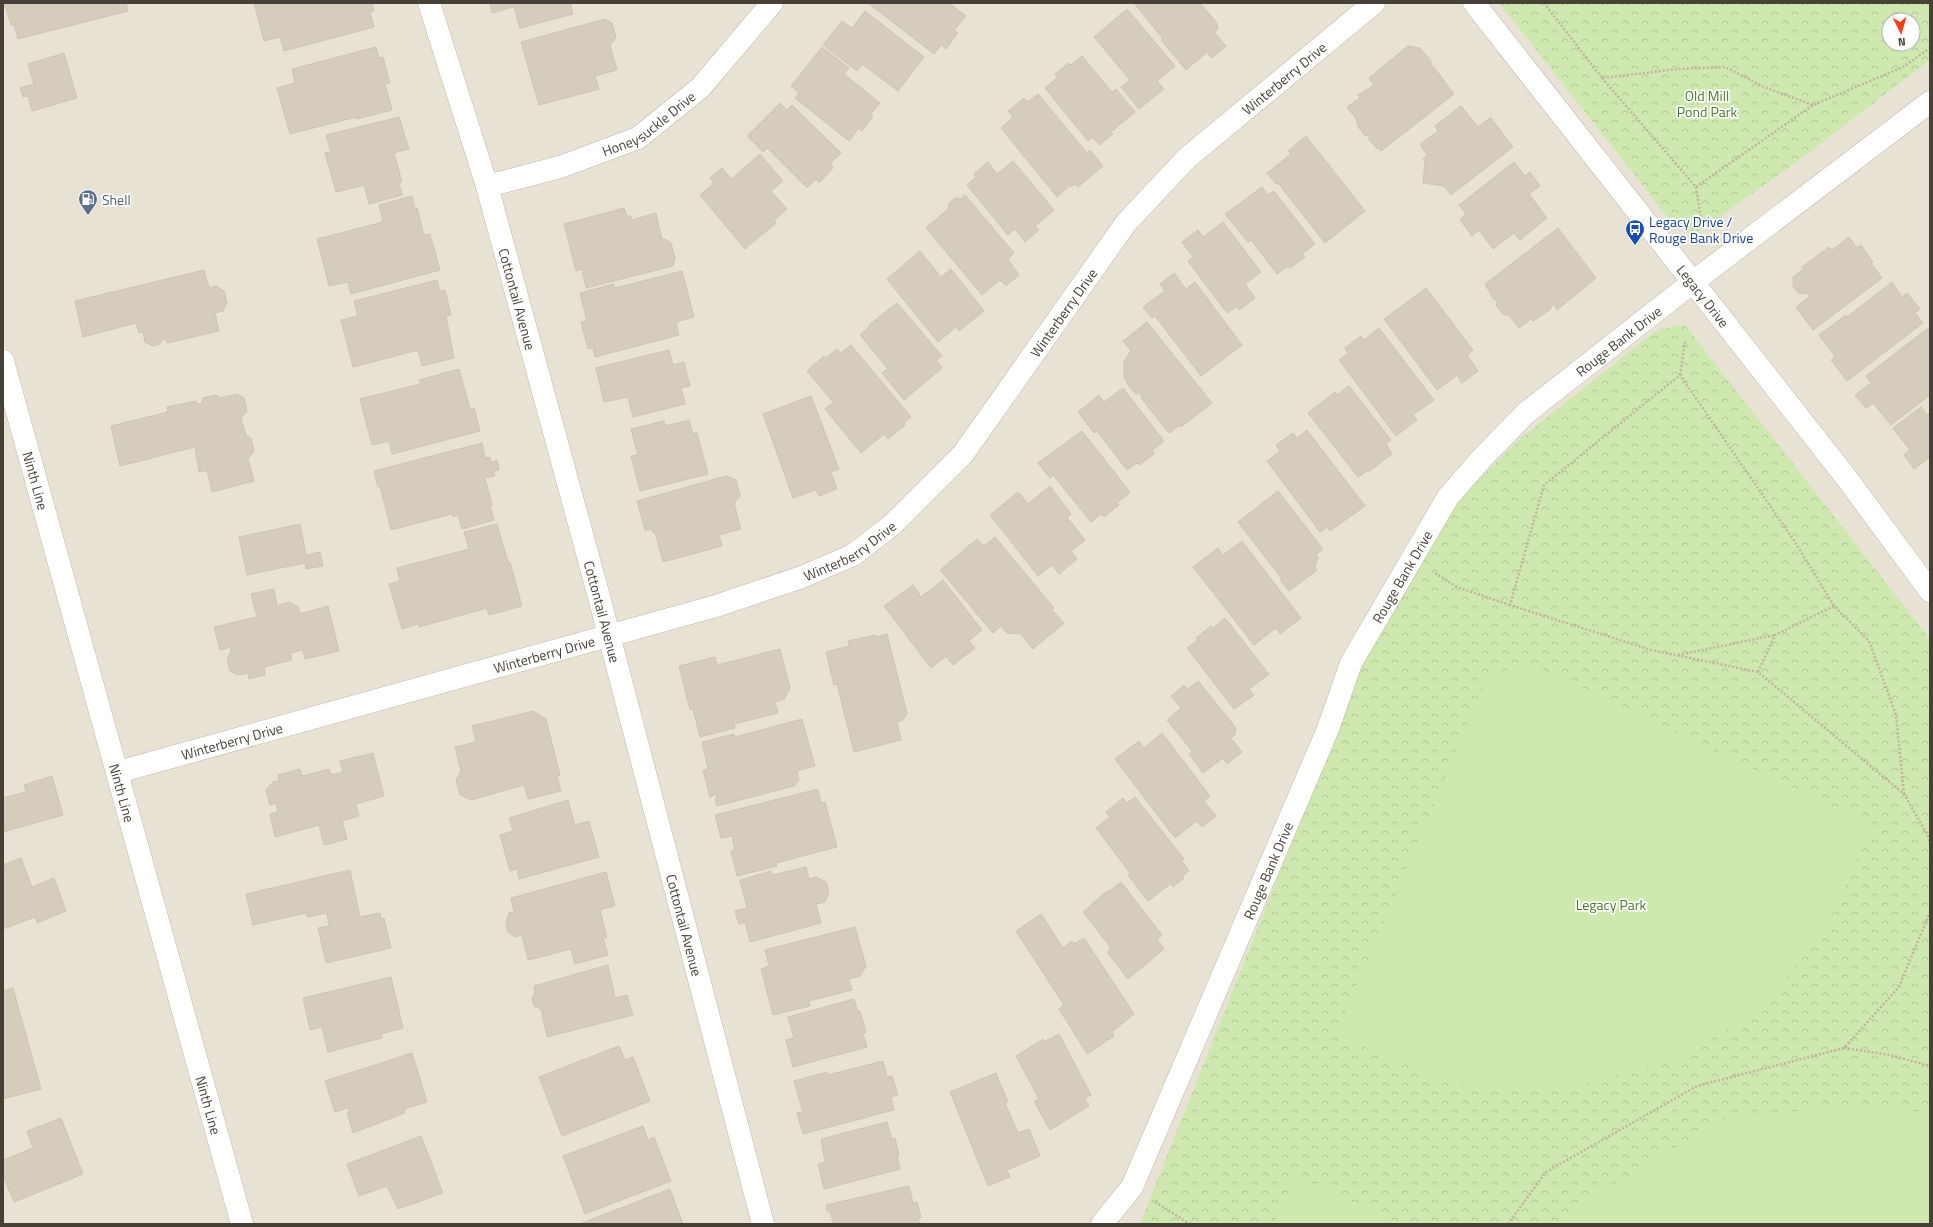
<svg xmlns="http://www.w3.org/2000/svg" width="1933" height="1227" font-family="'Titillium Web',sans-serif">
	<defs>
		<pattern id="park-crowns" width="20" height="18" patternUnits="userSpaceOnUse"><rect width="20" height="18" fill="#cee8b0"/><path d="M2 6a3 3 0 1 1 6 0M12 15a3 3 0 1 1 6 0" fill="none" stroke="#b2c898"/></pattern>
	</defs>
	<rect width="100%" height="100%" fill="#f4f0e7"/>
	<path fill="#e8e2d5" d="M3 3H1499L1673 224 1802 158 1930 60V1224H3Z"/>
	<g fill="url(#park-crowns)" fill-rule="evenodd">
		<path d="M1499 3H1930V60L1802 158 1693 236 1673 224ZM1889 20H1913V44H1889Z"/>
		<path d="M1684 324 1930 639V1224H1140L1361 668 1397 594 1450 507 1521 438 1657 330Z"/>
	</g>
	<g fill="#cee8b0">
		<path d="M1522 660 1872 825 1826 928 1759 1012 1677 1058 1578 1086 1515 1090 1448 1083 1336 1035 1485 684Z"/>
		<path d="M1898 1104 1930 1119V1224H1560L1567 1212 1730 1116Z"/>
		<path d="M1296 1176 1401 1224H1274Z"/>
	</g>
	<g fill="#d5ccbc" stroke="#d0c4b0">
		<path d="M3 3H126L128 11 18 39 14 25H11L5 5H3Z"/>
		<path d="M254 3H372L374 11 370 12 374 27 284 51 280 37 264 41Z"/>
		<path d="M490 3H570L573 14 520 28 514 7 492 13Z"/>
		<path d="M868 3H949L966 16 954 30 958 33 946 49 941 45 934 54Z"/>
		<path d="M1134 3H1200L1217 23 1218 29 1214 32 1226 46 1212 58 1207 52 1186 70 1161 40 1163 39Z"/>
		<path d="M1127 9 1175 66 1157 81 1164 89 1139 109 1121 87 1130 80 1094 37Z"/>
		<path d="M865 11 924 57 898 91 862 64 857 71 823 45 842 21 852 28Z"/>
		<path d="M605 19 612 23 616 38 610 45 617 70 595 76 599 89 539 105 521 42Z"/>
		<path d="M1408 46 1420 48 1431 61V67L1433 66 1454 94 1381 151 1378 148 1377 149 1368 138 1370 136 1364 135 1357 125V120L1347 107 1360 98 1358 95 1374 85 1369 78Z"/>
		<path d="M376 47 379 58 383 57 390 83 385 84 392 110 356 119V117L290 134 277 88 295 83 292 69Z"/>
		<path d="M822 47 849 68 844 74 880 103 871 114 873 116 862 131 859 128 849 141 795 98 799 93 791 86Z"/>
		<path d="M64 53 77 98 32 111 28 96 23 97 20 88 34 84 28 64Z"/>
		<path d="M1082 56 1112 92 1116 89 1135 112 1111 132 1113 134 1099 145 1093 137 1088 141 1045 88 1058 77 1055 74 1069 63 1071 65Z"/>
		<path d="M1038 94 1087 153 1090 150 1103 166 1078 187 1075 184 1071 187 1070 185 1057 197 1001 128 1013 117 1008 111 1024 98 1028 102Z"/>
		<path d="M780 103 787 110 792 105 841 153 830 164 833 168 819 183 816 179 807 188 767 148 763 152 747 136Z"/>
		<path d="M1461 106 1478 127 1490 118H1491L1513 147 1451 195 1444 186 1423 183 1425 162 1423 159 1427 155 1420 144 1438 131 1435 126Z"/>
		<path d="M399 117 409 149 394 153 402 182 399 183 402 195 369 204 364 185 336 192 325 153 331 152 326 135Z"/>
		<path d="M1306 136 1365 211 1325 243 1278 183 1276 184 1267 173 1291 154 1288 151Z"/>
		<path d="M760 154 783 181 771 191 787 209 774 220 776 223 745 249 700 195 714 183 710 178 722 168 731 179Z"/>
		<path d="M1013 161 1054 210 1035 226 1039 230 1025 242 1015 229 1008 235 967 185 976 177 974 174 988 162 997 174Z"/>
		<path d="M1514 162 1525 176 1530 172 1540 186 1529 194 1547 218 1520 240 1514 233 1493 249 1479 230 1472 236 1460 220 1466 214 1459 205Z"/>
		<path d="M1262 187 1268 195 1274 191 1315 244 1302 254 1305 257 1290 268 1288 266 1277 274 1251 240 1248 242 1225 214Z"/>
		<path d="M965 195 1014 253 1008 259 1019 275 1006 286 1000 280 982 295 926 228 948 209 949 203 955 198 961 199Z"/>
		<path d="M412 196 415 209 417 208 424 235 430 234 440 270 351 294 348 282 329 286 317 239 383 222 379 205Z"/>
		<path d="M624 208 627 216H631L632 220 656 213 662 240 665 239 671 243 675 257 673 266 586 288 582 269 576 271 564 224Z"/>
		<path d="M1223 222 1261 272 1245 284 1255 298 1239 310 1237 306 1227 313 1188 261 1193 257 1182 242 1198 230 1203 237Z"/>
		<path d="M1558 228 1596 278 1557 310 1554 305 1550 307 1551 309 1533 321 1531 319 1519 328 1509 315H1504L1496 306 1497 300H1494L1485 284Z"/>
		<path d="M1849 237 1857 248 1861 245 1873 262 1871 263 1882 278 1813 330 1796 307 1810 296 1808 294 1798 293 1793 286V277L1801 271 1804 270 1802 267 1829 247 1832 250Z"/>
		<path d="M920 251 941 277 951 269 984 311 959 331 956 327 938 342 887 279Z"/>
		<path d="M204 270 209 288 216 286 224 291 227 303 223 311 215 313 219 331 167 343 166 339 162 340 160 344 153 346 145 342 143 332 139 333 136 323 83 337 75 301Z"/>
		<path d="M682 271 694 317 676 322 679 335 595 357 593 348 588 349 581 322 587 321 580 293 614 284 615 288Z"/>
		<path d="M1174 273 1186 289 1195 282 1242 345 1201 376 1155 316 1152 318 1143 307 1165 291 1160 284Z"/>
		<path d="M437 280 440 291 445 290 451 315 446 316 454 358 422 366 418 350 353 367 341 320 358 316 354 301Z"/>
		<path d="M1892 282 1902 297 1907 293 1920 309 1915 313 1923 323 1847 381 1831 360 1835 356 1819 335 1846 315 1847 317Z"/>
		<path d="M1426 288 1473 350 1467 355 1478 371 1462 383 1457 375 1437 390 1384 319Z"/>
		<path d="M897 303 942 356 936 360 942 368 904 400 882 373 888 369 860 335 870 326 869 325Z"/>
		<path d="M1147 322 1212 403 1181 427 1180 425 1169 433 1141 398 1142 396 1139 393 1136 394 1128 385 1124 377V361L1131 351 1123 341Z"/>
		<path d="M1379 328 1434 400 1413 415 1417 420 1396 436 1339 360 1348 353 1345 348 1361 336 1364 340Z"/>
		<path d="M1928 328 1930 331V395L1891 425 1873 403 1866 408 1855 395 1871 383 1866 376Z"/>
		<path d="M851 345 911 417 904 423 905 425 888 439 884 434 861 453 825 409 833 402 807 371 824 356 826 358 837 349 841 353Z"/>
		<path d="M669 350 673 365 684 362 690 386 681 388 685 404 633 417 628 397 604 402 596 368Z"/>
		<path d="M459 369 470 409 474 408 480 431 392 454 389 441 372 445 360 399 421 384 419 380Z"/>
		<path d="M1349 386 1391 440 1386 444 1392 454 1368 472 1367 471 1358 477 1308 413 1335 392 1337 395Z"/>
		<path d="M1123 388 1164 441 1152 451 1154 454 1139 465 1137 463 1127 470 1097 431 1094 433 1078 412 1099 395 1104 402Z"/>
		<path d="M237 394 244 398 247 411 241 418 246 435 251 438 254 451 248 459 254 481 212 492 207 470 199 472 195 447 120 466 111 426 168 412 167 407 196 401 197 404H201L203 398 215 395 221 398Z"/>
		<path d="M811 396 839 469 831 472 837 489 819 496 816 490 793 498 763 414Z"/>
		<path d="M1921 407 1927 415 1930 412V457L1914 469 1904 455 1910 450 1893 428Z"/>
		<path d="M689 420 693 434 697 433 708 474 640 491 631 456 638 455 631 429 664 421 665 426Z"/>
		<path d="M1307 430 1365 506 1330 531 1327 527 1320 532 1267 461 1280 451 1276 445 1293 433 1297 438Z"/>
		<path d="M1082 431 1130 492 1117 503 1119 505 1104 517 1101 514 1091 522 1053 475 1050 478 1038 463Z"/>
		<path d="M482 443 485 458 490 457 491 462 497 460 499 470 493 471 495 476 485 478 492 505 490 506 494 520 462 529 458 515 453 517 452 514 391 530 380 486 378 487 374 471Z"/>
		<path d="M726 476 736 480 740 496 734 503 741 529 719 535 722 546 663 562 655 532 653 533 652 529 645 530 637 501Z"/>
		<path d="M1050 486 1071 514 1067 517 1085 540 1071 551 1077 559 1059 574 1052 565 1038 576 990 515 1018 492 1028 504Z"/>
		<path d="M1278 491 1323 549 1316 555 1318 557 1315 568 1317 570 1289 591 1280 580 1282 579 1238 522Z"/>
		<path d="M300 524 306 555 320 552 323 566 306 569 305 563 247 575 239 537Z"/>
		<path d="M497 524 508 562H510L522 606 489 615 487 608 419 627 418 624 402 629 389 584 400 581 397 568 469 549 464 532Z"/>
		<path d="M995 537 1054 608 1052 610 1064 623 1033 649 1021 634 1007 633 1001 626 993 633 940 570 977 539 984 546Z"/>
		<path d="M1242 541 1301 618 1280 634 1276 628 1254 645 1193 567 1218 548 1223 555Z"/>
		<path d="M943 580 982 630 969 641 975 648 953 665 946 656 931 668 884 606 913 585 921 597Z"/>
		<path d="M274 589 277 606 289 602 298 607 300 614 328 606 339 651 305 659 303 650 290 653 292 660 264 667 265 675 249 679 248 673 237 675 230 671 227 659 231 652 230 647 220 650 214 627 257 617 251 594Z"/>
		<path d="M1225 618 1269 674 1249 689 1254 695 1234 709 1187 648 1198 640 1196 638 1211 626 1213 628Z"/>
		<path d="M887 634 907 713 903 720 897 722 901 740 854 752 837 684 834 685 826 652 849 646 848 641 875 635 876 637Z"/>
		<path d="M780 649 790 688 784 699 775 702 778 713 734 724 735 728 700 737 693 709 690 710 679 666 715 657 717 665Z"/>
		<path d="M1198 681 1236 728 1235 735 1231 738 1242 752 1227 764 1223 758 1203 773 1189 754 1192 751 1167 720 1181 708 1171 696 1184 685 1188 689Z"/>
		<path d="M533 711 546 719 560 775 557 776 561 791 528 799 524 785 471 800 460 795 456 780 461 771 455 747 476 742 472 726Z"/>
		<path d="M802 719 815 766 797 771 799 780 794 786 717 806 715 799 717 798 716 794 710 797 703 770 708 769 702 742 734 734 735 737Z"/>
		<path d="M1162 733 1210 796 1204 801 1216 816 1202 827 1197 821 1175 838 1115 759 1139 741 1144 748Z"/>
		<path d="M373 753 384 796 356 804 359 816 342 821 347 839 324 845 319 825 275 837 270 814 278 812 276 803 270 805 266 790 273 782 279 781 278 775 300 769 302 776 329 769 331 775 343 772 340 761Z"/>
		<path d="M52 776 63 815 3 832V798L26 792 24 785Z"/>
		<path d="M818 789 821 803 825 802 837 847 776 863 777 866 737 876 731 851 735 850 732 836 721 838 715 815Z"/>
		<path d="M1135 797 1184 859 1182 861 1189 871 1182 876 1184 878 1173 887 1170 884 1148 901 1128 875 1130 873 1096 828 1110 817 1106 812 1123 798 1127 803Z"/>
		<path d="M568 800 575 825 589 821 599 857 519 879 517 869 510 871 500 835 513 831 509 818Z"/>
		<path d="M21 858 32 887 54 878 66 911 37 923 35 917 3 929V865Z"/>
		<path d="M806 867 809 879 816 877 826 882 829 891 825 902 816 904 821 923 750 942 745 922 739 924 735 911 747 908 740 880 771 871 772 875Z"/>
		<path d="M350 870 360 917 380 913 381 919 384 918 391 948 326 963 318 928 329 926 327 913 307 917 306 913 253 925 246 894Z"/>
		<path d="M606 872 615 906 600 910 607 937 603 938 608 955 575 964 571 949 528 960 522 935 515 937 508 932 506 922 509 913 514 912 511 898Z"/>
		<path d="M1121 882 1162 935 1157 940 1164 949 1128 979 1107 952 1111 948 1083 912 1107 891 1108 892Z"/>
		<path d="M1041 914 1063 948 1072 941 1074 944 1084 938 1134 1014 1112 1032 1114 1036 1087 1054 1059 1009 1064 1005 1016 931Z"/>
		<path d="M855 927 866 966 860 976 849 979 852 990 809 1001 810 1006 773 1015 761 969 769 966 765 950Z"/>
		<path d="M608 965 615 998 627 995 633 1015 547 1037 541 1009 534 1006 532 998 535 992 534 986Z"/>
		<path d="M391 977 403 1028 381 1034 382 1038 328 1052 322 1027 310 1030 303 998Z"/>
		<path d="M13 988 41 1089 3 1099V991Z"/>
		<path d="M854 999 858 1012 860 1011 866 1032 863 1033 867 1047 793 1067 786 1040 794 1038 788 1017Z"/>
		<path d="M1059 1034 1091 1095 1085 1098 1089 1106 1050 1130 1034 1101 1039 1099 1016 1056 1043 1039 1044 1042Z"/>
		<path d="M619 1046 625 1060 633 1057 650 1101 562 1136 539 1077Z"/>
		<path d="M412 1053 427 1102 404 1109 405 1113 353 1133 347 1112H350L348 1108 335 1112 325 1081Z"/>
		<path d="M883 1061 887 1077 892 1076 898 1095 891 1097 894 1110 803 1134 797 1113 803 1112 794 1081 827 1072 828 1075Z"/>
		<path d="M996 1073 1008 1102 1005 1103 1018 1133 1029 1129 1040 1156 1007 1170 1010 1177 988 1186 950 1092Z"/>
		<path d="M61 1118 83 1174 14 1202 3 1175V1160L33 1148 27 1131Z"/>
		<path d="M887 1122 892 1139 895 1138 899 1155H897L900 1169 824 1189 818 1164 825 1162 821 1139Z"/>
		<path d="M643 1126 648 1140 654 1137 671 1181 585 1214 563 1156Z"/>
		<path d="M421 1136 443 1193 398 1209 387 1186 359 1196 347 1164Z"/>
		<path d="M909 1186 913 1203 917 1202 921 1217 918 1218 920 1224H834L830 1211 828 1212 826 1205Z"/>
		<path d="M670 1189 683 1224H582V1223Z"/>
	</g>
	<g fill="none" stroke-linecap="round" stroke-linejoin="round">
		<g stroke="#bfb8aa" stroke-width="23">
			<g id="minor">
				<path id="s1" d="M429 3 487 186 598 593 763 1224"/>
				<path id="s2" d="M1474 3 1845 476 1930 591"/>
				<path id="s3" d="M487 186 560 167 638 138 700 88 772 3"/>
				<path id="s4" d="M3 361 242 1224"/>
				<path id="s5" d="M118 772 716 606 802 577 853 555 893 524 963 454 1126 223 1187 158 1374 3"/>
				<path id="s6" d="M1102 1224 1132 1187 1328 729 1351 663 1448 497 1483 457 1527 412 1693 282 1930 102"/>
			</g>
		</g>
		<g stroke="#c1b49b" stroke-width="2.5" stroke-dasharray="2 2" stroke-linecap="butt">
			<path d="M1544 3 1602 78 1678 69 1725 67 1764 87 1813 105"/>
			<path d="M1602 78 1696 187 1702 226"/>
			<path d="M1696 187 1813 105 1903 67 1930 48"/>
			<path d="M1680 375 1685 342"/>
			<path d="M1435 573 1457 587 1510 605"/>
			<path d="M1678 655 1775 635"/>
			<path d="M1758 672 1775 635 1834 606"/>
			<path d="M1904 794 1896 715 1869 641 1834 606 1795 542 1680 375 1544 485 1510 605 1651 650 1758 672 1904 794 1928 836 1930 844"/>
			<path d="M1844 1048 1890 1055 1930 1066"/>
			<path d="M1155 1202 1190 1224"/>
			<path d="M1508 1224 1546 1172 1697 1086 1844 1048 1899 987 1930 912"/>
		</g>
		<use href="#minor" stroke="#fff" stroke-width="22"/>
	</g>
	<defs>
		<g id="fuel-pin" transform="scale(1)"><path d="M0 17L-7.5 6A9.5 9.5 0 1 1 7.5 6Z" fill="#5c6f8a" stroke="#fff"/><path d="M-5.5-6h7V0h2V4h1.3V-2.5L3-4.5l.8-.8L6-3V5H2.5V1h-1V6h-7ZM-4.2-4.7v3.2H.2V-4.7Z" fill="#fff"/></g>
		<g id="bus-pin" transform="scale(1)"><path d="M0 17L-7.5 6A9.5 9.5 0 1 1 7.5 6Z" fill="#1a4fb4" stroke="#fff"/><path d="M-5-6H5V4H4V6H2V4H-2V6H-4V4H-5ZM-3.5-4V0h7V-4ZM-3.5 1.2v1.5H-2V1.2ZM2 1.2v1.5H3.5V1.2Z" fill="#fff"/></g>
	</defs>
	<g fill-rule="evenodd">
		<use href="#fuel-pin" x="88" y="199"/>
		<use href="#bus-pin" x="1635" y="229"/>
	</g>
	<g text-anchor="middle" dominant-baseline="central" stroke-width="3.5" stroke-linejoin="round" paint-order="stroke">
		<g font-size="14" fill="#474036" stroke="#fff">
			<text stroke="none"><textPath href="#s5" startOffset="1414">Winterberry Drive</textPath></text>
			<text stroke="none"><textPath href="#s3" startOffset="175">Honeysuckle Drive</textPath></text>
			<text stroke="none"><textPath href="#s2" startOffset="372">Legacy Drive</textPath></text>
			<text stroke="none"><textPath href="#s1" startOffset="309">Cottontail Avenue</textPath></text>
			<text stroke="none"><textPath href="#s5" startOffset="1090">Winterberry Drive</textPath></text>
			<text stroke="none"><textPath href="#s6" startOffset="1040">Rouge Bank Drive</textPath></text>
			<text stroke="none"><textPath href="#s4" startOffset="124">Ninth Line</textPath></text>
			<text stroke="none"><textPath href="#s5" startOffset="766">Winterberry Drive</textPath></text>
			<text stroke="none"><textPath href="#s6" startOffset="716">Rouge Bank Drive</textPath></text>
			<text stroke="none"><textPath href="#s1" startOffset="633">Cottontail Avenue</textPath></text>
			<text stroke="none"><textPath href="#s5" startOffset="442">Winterberry Drive</textPath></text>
			<text stroke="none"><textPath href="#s5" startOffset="118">Winterberry Drive</textPath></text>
			<text stroke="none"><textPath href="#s4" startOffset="448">Ninth Line</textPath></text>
			<text stroke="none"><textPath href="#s6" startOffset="392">Rouge Bank Drive</textPath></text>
			<text stroke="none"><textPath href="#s1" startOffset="957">Cottontail Avenue</textPath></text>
			<text stroke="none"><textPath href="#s4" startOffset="772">Ninth Line</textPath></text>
		</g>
		<g font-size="14" fill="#467928" stroke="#fff">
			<text x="1707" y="95">Old Mill<tspan x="1707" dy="16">Pond Park</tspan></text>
			<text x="1611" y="904">Legacy Park</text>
		</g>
		<g font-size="14" fill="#4e5e75" stroke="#fff" text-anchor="start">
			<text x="102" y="199">Shell</text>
		</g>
		<g font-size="14" fill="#164399" stroke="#fff" text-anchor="start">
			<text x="1649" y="221">Legacy Drive /<tspan x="1649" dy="16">Rouge Bank Drive</tspan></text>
		</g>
	</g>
	<rect width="1933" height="1227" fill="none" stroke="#474036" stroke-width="8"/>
	<g transform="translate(1901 32) rotate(175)"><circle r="19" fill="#ffffff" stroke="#b5b3af"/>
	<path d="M0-3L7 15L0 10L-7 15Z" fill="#fb3c17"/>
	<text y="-6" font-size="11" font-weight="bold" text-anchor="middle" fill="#474036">N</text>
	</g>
</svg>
